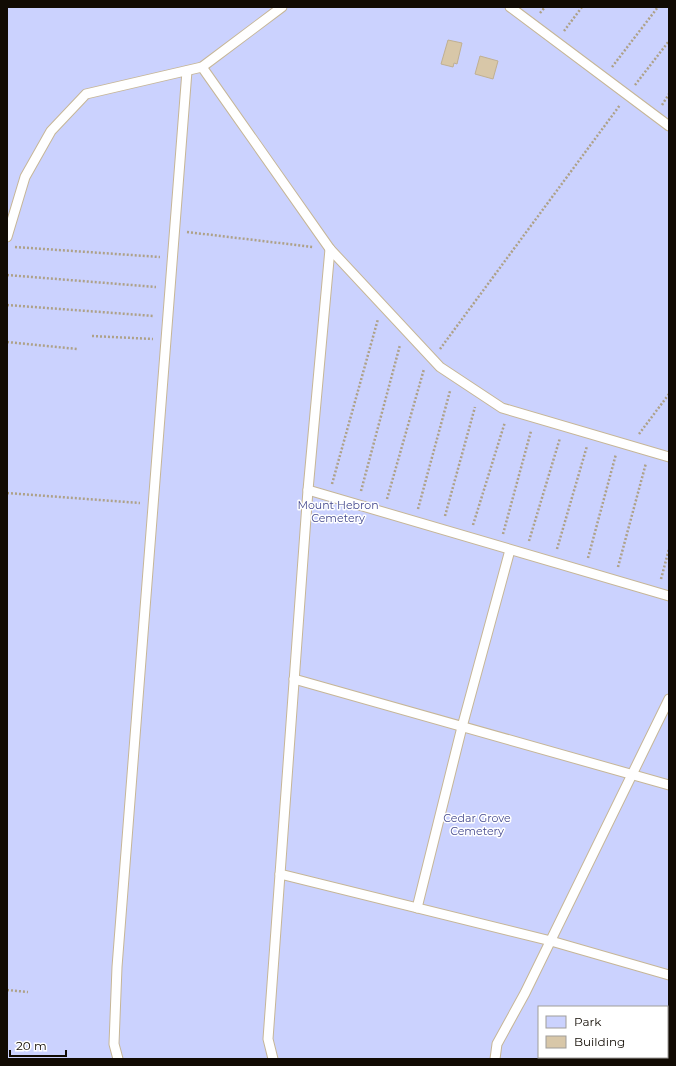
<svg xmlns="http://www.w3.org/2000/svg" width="676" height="1066" font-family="Montserrat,sans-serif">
	<rect width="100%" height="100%" fill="#f2e1c1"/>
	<path fill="#cbd2fe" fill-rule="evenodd" d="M7 7H669V1059H7ZM539 1007H667V1057H539Z"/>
	<g fill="#d8c7a8" stroke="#c0b092">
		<path d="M448 40 462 43 457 64 454 63 453 67 441 64Z"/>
		<path d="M480 56 498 61 493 79 475 74Z"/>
	</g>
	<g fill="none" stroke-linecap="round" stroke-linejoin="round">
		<g stroke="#c6b697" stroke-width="11">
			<g id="service">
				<path d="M510 7 669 126"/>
				<path d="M202 67 330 249 440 367 502 408 669 457"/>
				<path d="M7 237 25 177 51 131 86 94 202 67 282 7"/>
				<path d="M308 490 669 596"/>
				<path d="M294 679 669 785"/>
				<path d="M280 874 551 941 669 975"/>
				<path d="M417 908 462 727 510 550"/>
				<path d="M118 1059 114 1044 117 967 187 71"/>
				<path d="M273 1059 268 1039 308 490 330 249"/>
				<path d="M495 1059 497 1044 525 993 669 699"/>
			</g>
		</g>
		<g stroke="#aea188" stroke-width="2.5" stroke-dasharray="2 2" stroke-linecap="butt">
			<path d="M540 13 545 7"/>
			<path d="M564 31 582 7"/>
			<path d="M612 67 658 7"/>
			<path d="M635 85 669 41"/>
			<path d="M662 105 669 94"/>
			<path d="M187 232 313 247"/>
			<path d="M15 247 160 257"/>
			<path d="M7 275 156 287"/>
			<path d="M7 305 154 316"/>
			<path d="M92 336 153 339"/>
			<path d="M7 342 77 349"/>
			<path d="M440 349 620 105"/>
			<path d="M639 434 669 394"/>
			<path d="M332 484 378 319"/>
			<path d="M361 491 400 345"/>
			<path d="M7 493 140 503"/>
			<path d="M387 499 424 369"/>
			<path d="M418 509 450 391"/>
			<path d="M445 516 475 407"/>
			<path d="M473 525 505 422"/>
			<path d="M503 534 531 431"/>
			<path d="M529 541 560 438"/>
			<path d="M557 549 587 446"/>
			<path d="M588 558 616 454"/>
			<path d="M618 567 646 463"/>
			<path d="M661 579 669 549"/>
			<path d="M7 990 28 992"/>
		</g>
		<use href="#service" stroke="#fff" stroke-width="9"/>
	</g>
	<g text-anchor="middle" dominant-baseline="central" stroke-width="3" stroke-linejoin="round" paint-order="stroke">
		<g font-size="11" fill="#454a8f" stroke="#fff">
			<text x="338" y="505">Mount Hebron<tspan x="338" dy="13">Cemetery</tspan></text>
			<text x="477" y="818">Cedar Grove<tspan x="477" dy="13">Cemetery</tspan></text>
		</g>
	</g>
	<rect width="676" height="1066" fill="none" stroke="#110b03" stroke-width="16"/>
	<rect x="538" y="1006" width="130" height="52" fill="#ffffff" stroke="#a09d9a"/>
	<rect x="546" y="1016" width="20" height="12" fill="#cbd2fe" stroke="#a09d9a"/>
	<text x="574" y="1026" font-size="12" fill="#110b03">Park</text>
	<rect x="546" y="1036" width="20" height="12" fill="#d8c7a8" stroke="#a09d9a"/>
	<text x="574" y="1046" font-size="12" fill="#110b03">Building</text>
	<path d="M10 1050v6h56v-6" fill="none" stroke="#110b03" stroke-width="2"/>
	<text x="16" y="1050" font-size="12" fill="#110b03" stroke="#ffffff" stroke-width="3" paint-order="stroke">20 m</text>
</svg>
